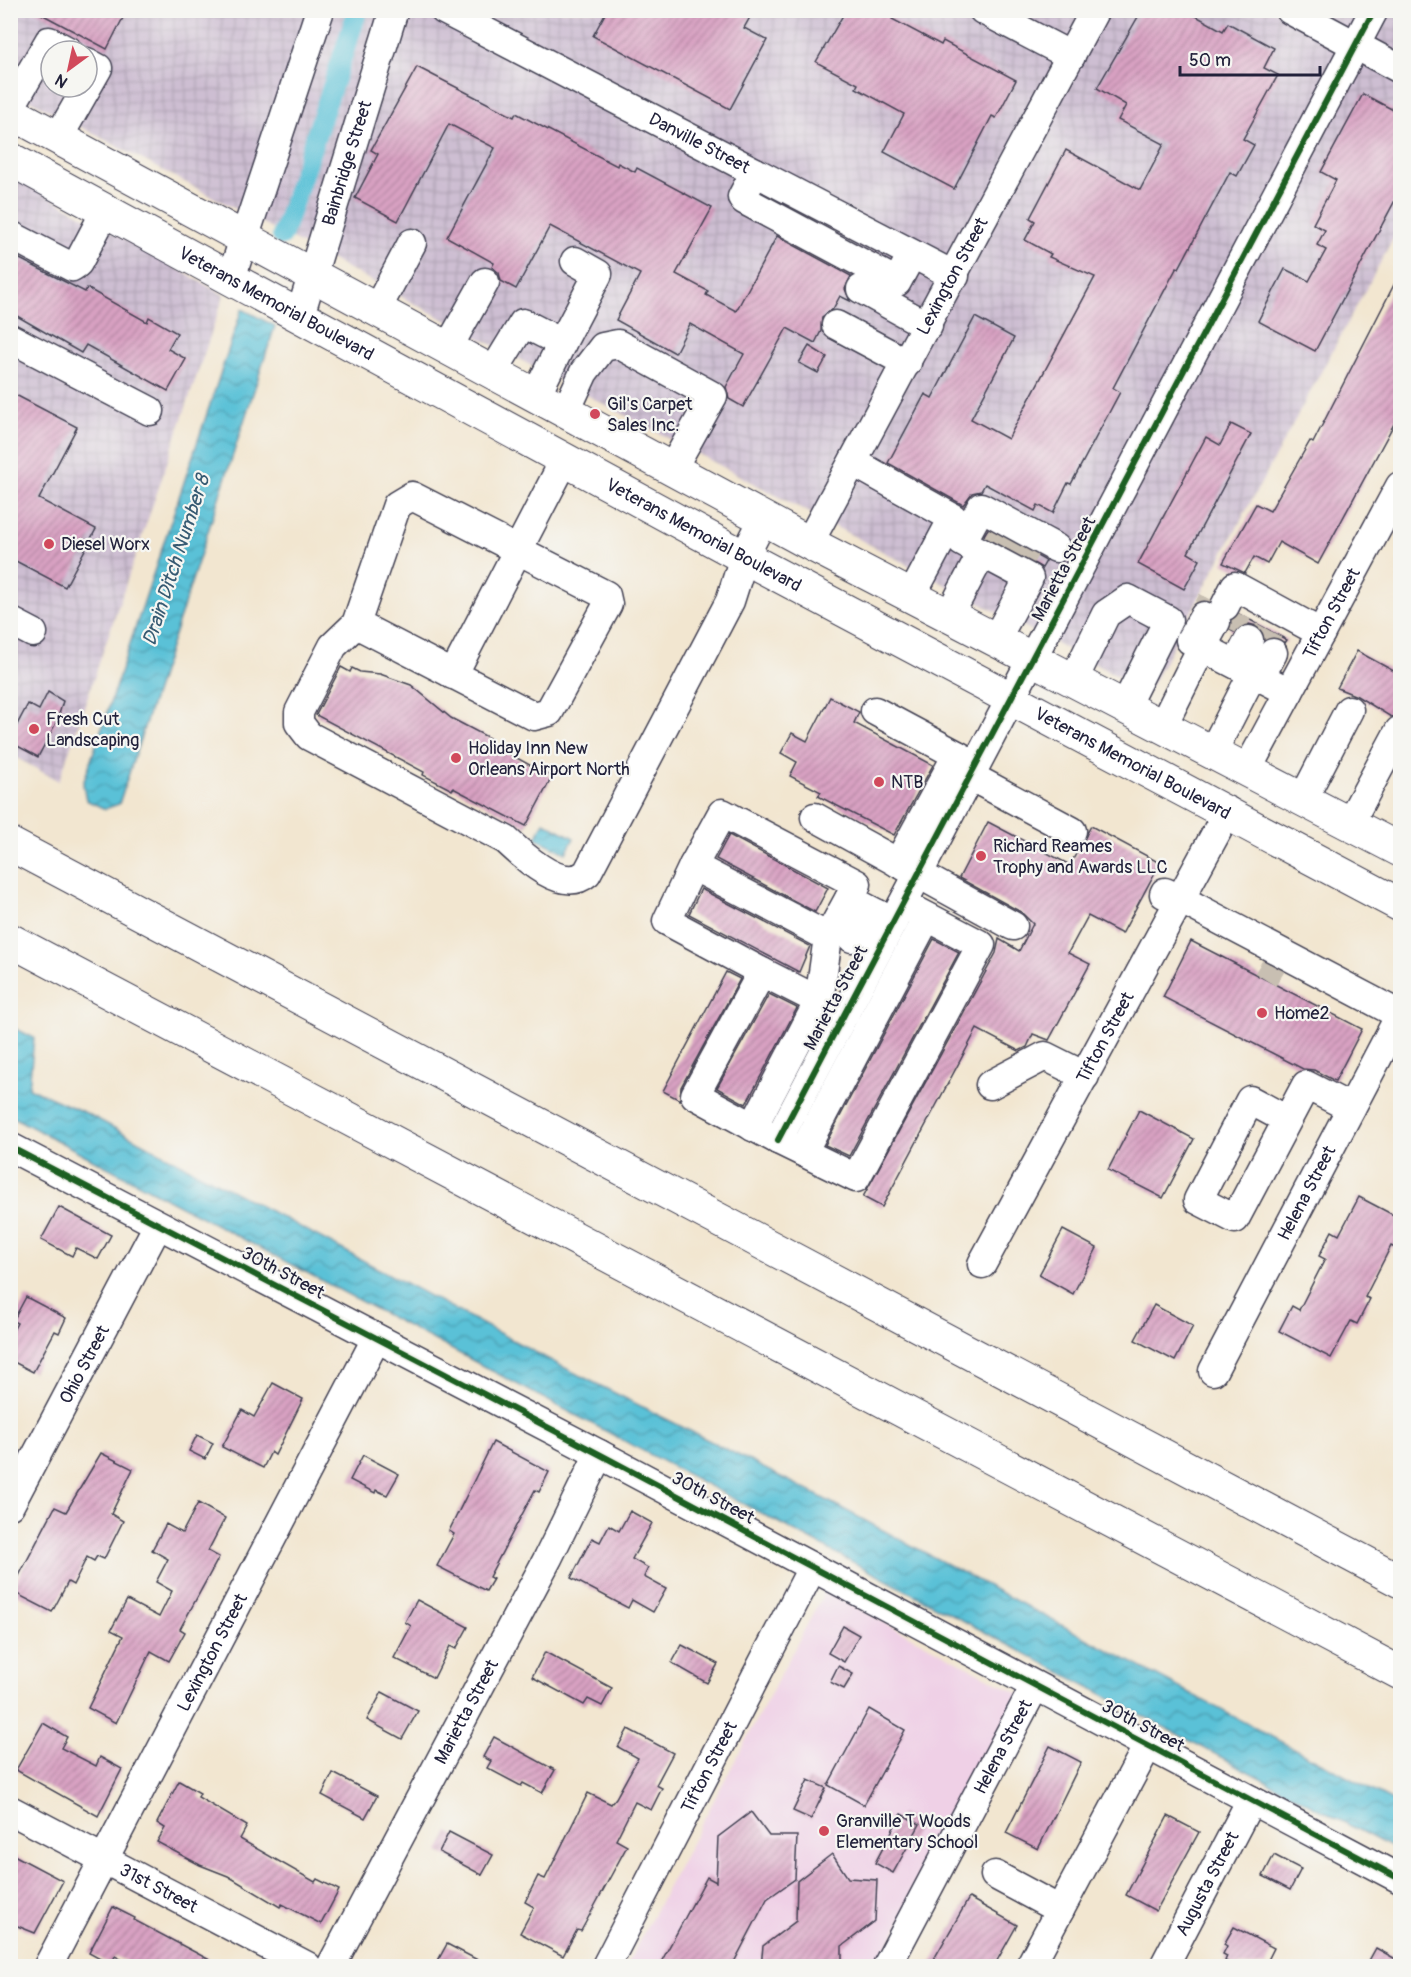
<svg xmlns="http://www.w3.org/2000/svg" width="1411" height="1977" font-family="Pangolin,sans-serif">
	<defs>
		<pattern id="industrial-grid" width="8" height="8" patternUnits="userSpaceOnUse" patternTransform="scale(1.5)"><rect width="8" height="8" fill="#cdbed2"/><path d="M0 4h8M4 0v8" fill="none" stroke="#b0a3b5"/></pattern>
		<pattern id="water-waves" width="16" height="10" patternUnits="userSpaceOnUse" patternTransform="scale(1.5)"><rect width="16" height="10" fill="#5ac1d7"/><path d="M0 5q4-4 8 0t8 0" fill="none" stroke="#4a9cb0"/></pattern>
		<pattern id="building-hatch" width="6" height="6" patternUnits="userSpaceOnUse" patternTransform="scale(1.5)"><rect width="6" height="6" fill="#d9a2c3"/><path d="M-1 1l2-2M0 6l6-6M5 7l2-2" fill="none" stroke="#b084a0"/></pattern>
	</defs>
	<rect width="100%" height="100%" fill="#f6f6f2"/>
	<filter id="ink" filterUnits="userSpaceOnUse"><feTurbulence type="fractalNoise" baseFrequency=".0167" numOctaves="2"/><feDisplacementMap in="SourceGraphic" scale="12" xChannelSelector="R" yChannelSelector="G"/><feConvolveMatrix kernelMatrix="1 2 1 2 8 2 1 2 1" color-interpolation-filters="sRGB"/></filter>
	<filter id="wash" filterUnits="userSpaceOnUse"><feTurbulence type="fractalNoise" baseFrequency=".008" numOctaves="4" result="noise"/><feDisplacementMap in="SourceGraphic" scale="24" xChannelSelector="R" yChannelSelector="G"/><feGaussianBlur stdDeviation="1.35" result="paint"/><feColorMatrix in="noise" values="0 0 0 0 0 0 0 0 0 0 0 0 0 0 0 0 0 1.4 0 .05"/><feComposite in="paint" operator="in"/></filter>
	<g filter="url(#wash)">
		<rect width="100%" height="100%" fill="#f2e6d0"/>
		<path fill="#efd0e6" d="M825 1591 1021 1695 877 1966H626Z"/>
		<g fill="url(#industrial-grid)" fill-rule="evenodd">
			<path d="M10 11H1400V226L1148 692 11 90ZM51 51H87V87H51Z"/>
			<path d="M10 175 224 295 59 781 11 755Z"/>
		</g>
		<g fill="url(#water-waves)" stroke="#3e7289" stroke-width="1.5">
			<path d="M242 309 275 326 119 804 105 809 86 800 83 784Z"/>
			<path d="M544 822 574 838 566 853 536 838Z"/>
			<path d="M10 1026 34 1038 29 1088 88 1114 561 1366 811 1492 1400 1805V1852L11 1116Z"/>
		</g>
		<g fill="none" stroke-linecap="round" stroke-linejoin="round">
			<path stroke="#5ac1d7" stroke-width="20" d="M282 236 358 10"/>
		</g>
		<g id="blocks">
			<g fill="url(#building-hatch)">
				<path d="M34 10H127L107 49Z"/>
				<path d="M607 10H754L744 28 767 40 730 109 593 36Z"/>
				<path d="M846 10H897L892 19 941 45 943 41 1016 80 996 118 992 116 954 189 884 152 904 114 856 88 858 84 816 62Z"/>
				<path d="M1142 10H1196L1194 15 1223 31 1228 23 1274 48 1264 68 1278 75 1243 139 1254 145 1237 176 1230 172 1179 268 1177 267 1113 388 1120 392 1071 484 1068 483 1053 513 1038 505 1035 511 985 484 981 491 972 493 963 505 888 463 925 394 932 398 975 317 1014 338 971 419 1008 439 1095 277 1049 257 1051 254 1025 240 1035 221 1030 218 1066 150 1140 190 1164 144 1118 120 1126 105 1097 88Z"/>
				<path d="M417 67 514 117 516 113 617 166 618 163 635 172 637 168 712 208 676 274 708 291 706 295 736 311 777 236 851 276 845 289 850 301 840 296 833 309 822 317 821 331 815 343 787 328 743 407 729 399 726 387 744 354 690 324 675 353 616 320 640 274 550 226 516 289 501 281 499 273 492 267 494 263 447 237 495 148 449 124 398 221 355 198 378 154 371 150Z"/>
				<path d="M1363 94 1401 114V189L1315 351 1258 321 1285 269 1309 281 1326 250 1317 245 1325 230 1313 224 1336 180 1321 172Z"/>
				<path d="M10 254 85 292 87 288 147 322 149 317 177 333 168 349 186 359 168 391 86 345 81 353 10 312Z"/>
				<path d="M1401 271V411L1318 564 1279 542 1267 564 1254 557 1245 573 1223 563 1256 504 1270 511 1310 441 1313 443Z"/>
				<path d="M809 346 827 357 818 373 799 363Z"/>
				<path d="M10 392 77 427 39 499 96 529 65 587 10 558Z"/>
				<path d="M1231 424 1251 434 1188 553 1200 560 1184 589 1138 564 1206 437 1220 445Z"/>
				<path d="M988 529 1046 561 1042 568 984 535Z"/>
				<path d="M1239 614 1287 640 1285 643 1273 637 1265 639 1257 626 1249 624 1241 626 1234 632 1230 630 1232 620Z"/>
				<path d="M1357 651 1401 675V715L1391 717 1357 696 1337 688Z"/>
				<path d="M341 667 350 672 352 668 360 672 380 674 411 685 451 718 491 739 489 743 552 777 526 826 453 788 452 790 423 775 424 772 316 715Z"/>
				<path d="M48 692 63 701 57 721 38 757 10 742V738L28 704 39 710Z"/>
				<path d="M830 697 859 712 854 723 933 765 894 835 818 796 821 792 790 776 797 762 781 753 792 733 807 741Z"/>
				<path d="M988 822 1070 865 1091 826 1160 863 1122 934 1088 916 1068 953 1090 964 1049 1040 1033 1034 1027 1047 1019 1051 977 1029 882 1207 863 1197 996 953 999 939 1019 951 1033 924 1021 912 959 878Z"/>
				<path d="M729 835 828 888 815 912 716 859Z"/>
				<path d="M701 889 810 946 799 972 689 914Z"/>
				<path d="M934 939 959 952 849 1156 825 1145Z"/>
				<path d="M1191 941 1362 1029 1335 1081 1314 1070 1303 1069 1163 997Z"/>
				<path d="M726 972 740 979 681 1087 680 1100 663 1091Z"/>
				<path d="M769 994 797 1008 746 1104 717 1088Z"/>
				<path d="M1139 1110 1194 1139 1163 1198 1108 1170Z"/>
				<path d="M1359 1197 1401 1219V1251L1391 1246 1365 1297 1370 1299 1357 1324 1351 1321 1331 1358 1279 1331 1292 1306 1299 1310 1325 1259 1319 1256 1332 1231 1339 1235Z"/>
				<path d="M59 1207 111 1235 98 1259 76 1248 72 1256 41 1240Z"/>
				<path d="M1063 1230 1097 1248 1073 1294 1039 1275Z"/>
				<path d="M26 1297 66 1318 59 1333 55 1331 33 1372 10 1360V1336L17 1323 13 1321Z"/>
				<path d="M1154 1305 1193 1326 1175 1361 1135 1340Z"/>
				<path d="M273 1383 303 1399 275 1455 271 1452 263 1468 222 1447 242 1410 254 1417Z"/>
				<path d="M197 1435 213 1443 205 1459 189 1451Z"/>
				<path d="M493 1442 549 1472 539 1492 535 1490 489 1577 493 1579 486 1591 437 1566 454 1534 449 1531Z"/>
				<path d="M101 1453 133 1469 111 1514 123 1521 104 1559 97 1556 94 1561 87 1557 73 1585 68 1582 52 1612 11 1591 55 1507 66 1512Z"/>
				<path d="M363 1455 399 1474 387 1495 376 1490 375 1493 350 1480Z"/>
				<path d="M198 1503 225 1518 208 1551 219 1557 180 1629 185 1632 169 1661 151 1651 116 1723 88 1708 123 1636 111 1630 127 1600 159 1617 172 1591 156 1582 168 1559 152 1550 166 1524 182 1533Z"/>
				<path d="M630 1511 652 1523 632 1559 648 1568 644 1577 666 1589 653 1612 632 1600 628 1608 571 1578 592 1538 600 1542 609 1525 619 1531Z"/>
				<path d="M417 1600 468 1627 456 1649 450 1646 434 1678 394 1658 411 1626 405 1622Z"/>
				<path d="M843 1626 859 1635 844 1662 828 1653Z"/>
				<path d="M682 1645 718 1664 707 1683 672 1663Z"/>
				<path d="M545 1652 612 1688 602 1706 588 1699 584 1705 532 1677Z"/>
				<path d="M838 1666 853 1674 844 1689 830 1682Z"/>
				<path d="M382 1692 418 1711 402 1739 367 1720Z"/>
				<path d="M869 1709 905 1730 864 1805 828 1785Z"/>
				<path d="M43 1723 67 1737 61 1748 96 1766 100 1757 122 1769 98 1816 16 1770Z"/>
				<path d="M628 1729 673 1753 656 1785 662 1788 651 1810 635 1802 616 1840 627 1846 581 1931 577 1930 563 1956 520 1933 534 1907 525 1902 538 1876 545 1879 588 1793 611 1804 616 1798 638 1758 618 1747Z"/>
				<path d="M494 1737 555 1770 542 1793 523 1783 521 1786 487 1768 491 1761 483 1757Z"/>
				<path d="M1050 1746 1081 1762 1038 1849 1006 1833Z"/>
				<path d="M333 1773 377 1796 365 1818 322 1795Z"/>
				<path d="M808 1780 826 1788 811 1819 793 1811Z"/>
				<path d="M179 1781 200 1793 198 1797 247 1826 240 1839 315 1882 317 1879 339 1890 321 1924 282 1904 280 1907 228 1876 200 1865 157 1842 165 1828 157 1823Z"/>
				<path d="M751 1812 769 1836H797L795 1879 767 1899 732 1966H659L707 1877 716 1882 718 1837Z"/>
				<path d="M901 1814 920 1824 893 1873 875 1863Z"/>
				<path d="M1168 1816 1199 1832 1156 1911 1126 1895Z"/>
				<path d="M449 1832 493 1855 482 1875 439 1852Z"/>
				<path d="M10 1853 63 1881 35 1933 10 1923Z"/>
				<path d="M832 1854 848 1878 877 1880 875 1921 842 1946V1966H761L763 1946 796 1921 797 1881Z"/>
				<path d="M1274 1855 1301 1869 1290 1890 1263 1876Z"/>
				<path d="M969 1898 1017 1925 994 1966H930Z"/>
				<path d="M113 1907 135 1918 134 1920 221 1966H134L115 1956 111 1965 89 1953Z"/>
				<path d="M1234 1927 1274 1948 1265 1966H1235L1225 1961 1227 1956 1223 1954 1227 1946 1224 1944Z"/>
				<path d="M447 1944 489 1966H435Z"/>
				<path d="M1376 1948 1401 1962V1966H1366Z"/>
			</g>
		</g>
	</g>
	<g filter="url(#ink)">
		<use href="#blocks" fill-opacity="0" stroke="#413f51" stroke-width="1.5"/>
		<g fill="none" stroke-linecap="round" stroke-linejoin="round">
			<g stroke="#c8bfb2" stroke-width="28" stroke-dasharray="28 14" stroke-linecap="butt">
				<path d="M989 557 1009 522"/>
				<path d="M1017 564 1027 546"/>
				<path d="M1204 616 1212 600"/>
				<path d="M1230 630 1238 613"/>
				<path d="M1260 646 1269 630"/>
				<path d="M1262 961 1283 974"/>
			</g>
			<g stroke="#413f51" stroke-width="31">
				<g id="minor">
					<path id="s1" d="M444 10 955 276"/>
					<path d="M983 10 1071 56"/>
					<path d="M1290 10 1400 69"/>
					<path d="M10 108 49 41 68 51"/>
					<path d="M58 138 98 68 87 62"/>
					<path d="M755 172 742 197 744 200 897 282 912 254"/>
					<path d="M10 235 72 267 78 263 105 212"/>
					<path d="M231 278 320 10"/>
					<path d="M861 289 928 326"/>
					<path d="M377 309 412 243"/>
					<path id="s2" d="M300 315 394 10"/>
					<path d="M836 325 907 363"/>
					<path d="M10 338 150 411"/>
					<path d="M562 343 598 274 575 261"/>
					<path d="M448 348 485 282"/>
					<path d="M493 372 523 323 562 343 536 395"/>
					<path d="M566 411 584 372 603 347 618 344 713 396 672 469"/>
					<path d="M853 462 953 518 911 597"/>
					<path id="s3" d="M809 543 1095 10"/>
					<path d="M982 553 962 542 981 507 1056 548"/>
					<path d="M1225 606 1235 586 1321 633"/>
					<path d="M949 616 982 553 1029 578 995 641"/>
					<path d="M1204 616 1190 640 1202 647 1216 622"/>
					<path d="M10 621 33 633"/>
					<path d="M356 624 534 716 549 712 608 604 606 595 412 496 397 505 356 624 333 646 299 712V723L309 736 506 840C524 857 563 894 587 873L730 601 744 557 764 518"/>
					<path d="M1236 664 1249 640"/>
					<path d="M453 675 564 461"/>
					<path d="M1260 677 1273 653"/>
					<path d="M1073 681 1106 614 1128 599 1168 620 1124 708"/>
					<path d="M875 711 974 764"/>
					<path d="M1162 727 1202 647 1289 692"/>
					<path d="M1212 753 1253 673"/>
					<path id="s4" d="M1247 770 1400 486"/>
					<path d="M970 776 1072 831"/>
					<path d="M1303 799 1349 710"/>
					<path d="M815 817 1013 926"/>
					<path d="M1349 824 1399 731"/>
					<path d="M898 863 957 755"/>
					<path d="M693 866 667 921 762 972"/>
					<path d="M1164 894 1165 892 1180 899 1400 1015"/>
					<path d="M849 899 893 922"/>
					<path d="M852 938 878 914"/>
					<path d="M845 1014 762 972 695 1095 778 1140 856 1178 981 945 903 904"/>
					<path d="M990 1085 1045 1056 1085 1076"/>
					<path d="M1287 1120 1250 1100 1198 1200 1235 1219 1306 1085 1351 1108"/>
					<path d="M753 1127 819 1001 828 937 693 866 722 813 857 884 828 937"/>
					<path d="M778 1140 1374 10"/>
					<path d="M10 1147 599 1454 1400 1879"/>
					<path d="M803 1152 927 917"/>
					<path id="s5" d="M982 1264 1228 811"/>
					<path id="s6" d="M1213 1371 1400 1015"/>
					<path id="s7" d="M10 1505 158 1225"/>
					<path id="s8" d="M10 1810 307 1966"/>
					<path d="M995 1875 1060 1910"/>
					<path id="s9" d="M48 1966 376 1339"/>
					<path id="s10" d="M331 1966 548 1558 599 1454"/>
					<path id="s11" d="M606 1966 812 1568"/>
					<path id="s12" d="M887 1966 1035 1686"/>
					<path d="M1030 1966 1148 1745"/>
					<path id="s13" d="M1164 1966 1251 1800"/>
				</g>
			</g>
			<g stroke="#413f51" stroke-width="35">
				<g id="major">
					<path d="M10 112 809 543 1400 850"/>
					<path id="s14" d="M10 159 744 557 1400 905"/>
				</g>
			</g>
			<g stroke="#413f51" stroke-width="35">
				<g id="highway">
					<path d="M10 844 1400 1581"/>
					<path d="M10 940 1400 1673"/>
				</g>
			</g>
			<use href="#minor" stroke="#fff" stroke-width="28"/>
			<use href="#major" stroke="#fff" stroke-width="33"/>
			<use href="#highway" stroke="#fff" stroke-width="33"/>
			<g stroke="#f6f6f2" stroke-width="10">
				<g id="cycleway">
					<path d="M778 1140 1374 10"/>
					<path d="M10 1147 599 1454 1400 1879"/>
				</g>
			</g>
			<use href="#cycleway" stroke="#1b5e20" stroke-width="6"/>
		</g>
	</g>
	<g fill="#d1495b" stroke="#f6f6f2" stroke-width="2">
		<circle cx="595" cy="414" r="6"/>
		<circle cx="49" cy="544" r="6"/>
		<circle cx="34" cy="729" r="6"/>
		<circle cx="456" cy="758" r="6"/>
		<circle cx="879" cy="782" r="6"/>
		<circle cx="981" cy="856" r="6"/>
		<circle cx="1262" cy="1013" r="6"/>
		<circle cx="824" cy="1831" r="6"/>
	</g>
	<g text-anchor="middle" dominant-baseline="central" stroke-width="4.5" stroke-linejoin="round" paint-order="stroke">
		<g font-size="18" fill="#22223b" stroke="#f6f6f2">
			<text stroke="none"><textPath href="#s1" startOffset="288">Danville Street</textPath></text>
			<text stroke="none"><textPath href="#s2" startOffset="159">Bainbridge Street</textPath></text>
			<text stroke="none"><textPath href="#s3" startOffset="303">Lexington Street</textPath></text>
			<text stroke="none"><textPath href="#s14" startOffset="303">Veterans Memorial Boulevard</textPath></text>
			<text stroke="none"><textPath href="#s14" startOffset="789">Veterans Memorial Boulevard</textPath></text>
			<text transform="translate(1064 569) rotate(-62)">Marietta Street</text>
			<text stroke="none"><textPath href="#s4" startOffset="178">Tifton Street</textPath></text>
			<text stroke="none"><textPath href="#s14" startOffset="1275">Veterans Memorial Boulevard</textPath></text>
			<text transform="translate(836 998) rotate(-62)">Marietta Street</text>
			<text stroke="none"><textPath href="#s5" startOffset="258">Tifton Street</textPath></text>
			<text stroke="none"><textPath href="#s6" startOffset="201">Helena Street</textPath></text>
			<text transform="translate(283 1273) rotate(28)">30th Street</text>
			<text stroke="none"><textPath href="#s7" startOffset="159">Ohio Street</textPath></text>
			<text transform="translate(713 1498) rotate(28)">30th Street</text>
			<text stroke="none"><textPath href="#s9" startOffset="354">Lexington Street</textPath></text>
			<text stroke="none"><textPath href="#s10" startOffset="288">Marietta Street</textPath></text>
			<text transform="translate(1143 1726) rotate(28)">30th Street</text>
			<text stroke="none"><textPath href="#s12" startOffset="248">Helena Street</textPath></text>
			<text stroke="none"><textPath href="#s11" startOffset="224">Tifton Street</textPath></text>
			<text stroke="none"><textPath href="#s13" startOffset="93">Augusta Street</textPath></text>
			<text stroke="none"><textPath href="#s8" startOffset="168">31st Street</textPath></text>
		</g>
		<g font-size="18" fill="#22223b" stroke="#f6f6f2" text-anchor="start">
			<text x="607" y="404">Gil's Carpet<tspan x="607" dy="21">Sales Inc.</tspan></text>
			<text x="61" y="544">Diesel Worx</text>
			<text x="46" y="719">Fresh Cut<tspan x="46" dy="21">Landscaping</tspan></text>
			<text x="468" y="748">Holiday Inn New<tspan x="468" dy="21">Orleans Airport North</tspan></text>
			<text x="891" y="782">NTB</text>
			<text x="993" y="846">Richard Reames<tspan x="993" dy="21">Trophy and Awards LLC</tspan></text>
			<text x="1274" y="1013">Home2</text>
			<text x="836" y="1821">Granville T Woods<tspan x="836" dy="21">Elementary School</tspan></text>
		</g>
		<g font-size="20" font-style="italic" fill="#365a72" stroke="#f6f6f2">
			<text transform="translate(176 560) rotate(-72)">Drain Ditch Number 8</text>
		</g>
	</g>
	<rect width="1411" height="1977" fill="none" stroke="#f6f6f2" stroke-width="36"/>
	<g transform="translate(69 69) rotate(213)"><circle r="28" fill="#f6f6f2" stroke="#a1a1a9" stroke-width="1.5"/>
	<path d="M0-4.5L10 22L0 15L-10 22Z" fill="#d1495b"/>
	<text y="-9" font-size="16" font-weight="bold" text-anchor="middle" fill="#22223b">N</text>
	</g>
	<path d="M1180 66v9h140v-9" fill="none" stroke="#22223b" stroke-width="3"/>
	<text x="1189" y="66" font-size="18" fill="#22223b" stroke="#f6f6f2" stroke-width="4.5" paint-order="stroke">50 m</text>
</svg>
